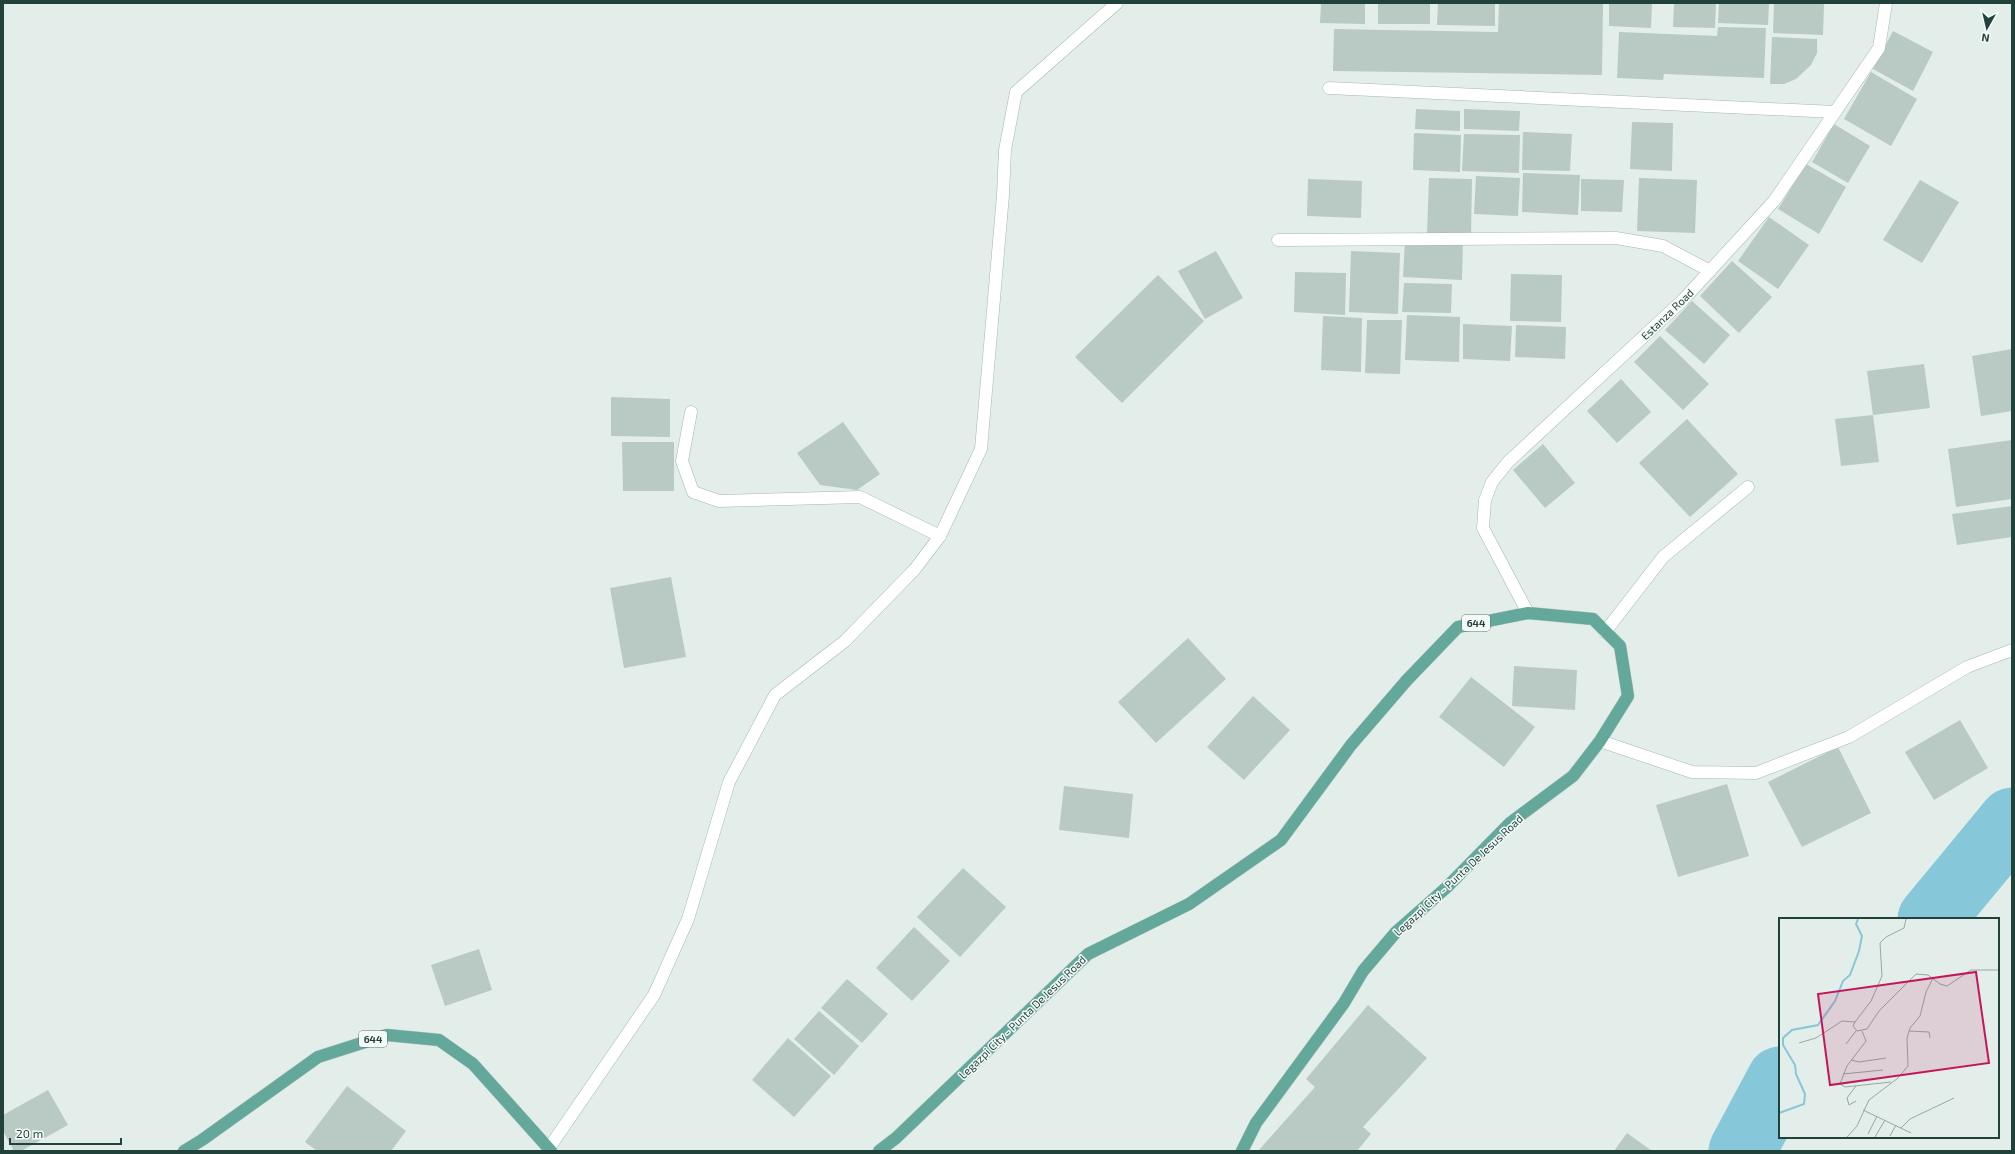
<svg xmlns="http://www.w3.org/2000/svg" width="2015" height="1154" font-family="'Exo 2',sans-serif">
	<rect width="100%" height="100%" fill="#e3eeea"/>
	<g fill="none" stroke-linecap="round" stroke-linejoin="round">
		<g stroke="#86c7d9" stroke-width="67">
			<path d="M1931 919 2012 821"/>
			<path d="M1742 1151 1780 1080"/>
		</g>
	</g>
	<g fill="#b8cac3">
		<path d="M1321 3H1365V24L1320 23Z"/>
		<rect x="1378" y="3" width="52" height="21"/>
		<path d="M1438 3H1495V26L1437 25Z"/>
		<path d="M1499 3H1603L1602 75 1333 71 1334 29 1498 32Z"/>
		<path d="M1609 3H1652L1651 28 1609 26Z"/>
		<path d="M1674 3H1716L1715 28 1673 27Z"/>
		<path d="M1719 3H1769L1768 25 1718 23Z"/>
		<path d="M1774 3H1824L1823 35 1773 33Z"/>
		<path d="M1718 27 1766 28 1764 78 1664 74 1663 80 1617 78 1619 32 1717 36Z"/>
		<path d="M1893 31 1933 52 1913 91 1873 69Z"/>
		<path d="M1772 37 1817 39V53L1811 65 1796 79 1784 84H1770Z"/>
		<path d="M1871 72 1917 99 1891 146 1844 119Z"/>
		<path d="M1416 109 1460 111V131L1415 129Z"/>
		<path d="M1464 109 1520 111 1519 131 1464 129Z"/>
		<path d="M1632 122 1673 123 1672 171 1630 169Z"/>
		<path d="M1834 124 1870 146 1848 183 1812 162Z"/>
		<path d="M1523 132 1572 134 1570 171 1522 170Z"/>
		<path d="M1414 133 1461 135 1460 172 1413 170Z"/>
		<path d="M1464 134 1520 135 1519 173 1462 171Z"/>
		<path d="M1806 164 1846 187 1819 234 1778 209Z"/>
		<path d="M1523 173 1580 175 1578 215 1522 212Z"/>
		<path d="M1476 176 1520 178 1518 216 1474 214Z"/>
		<path d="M1429 178 1472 179 1471 237 1427 235Z"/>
		<path d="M1639 178 1697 180 1695 233 1637 231Z"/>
		<path d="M1308 179 1362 181 1361 218 1307 216Z"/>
		<path d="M1581 179 1624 180 1622 212 1581 211Z"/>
		<path d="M1920 180 1959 202 1922 263 1883 240Z"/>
		<path d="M1769 217 1809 245 1778 289 1738 261Z"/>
		<path d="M1405 240 1463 242 1462 280 1403 277Z"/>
		<path d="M1216 251 1243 298 1205 319 1178 271Z"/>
		<path d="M1351 251 1400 253 1398 314 1349 312Z"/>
		<path d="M1732 261 1772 297 1739 333 1700 296Z"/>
		<path d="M1295 272 1346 273 1345 315 1294 312Z"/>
		<path d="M1511 274 1562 275 1561 322 1510 321Z"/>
		<path d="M1158 275 1204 321 1122 403 1075 357Z"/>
		<path d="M1404 283 1452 284 1451 313 1402 312Z"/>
		<path d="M1692 301 1730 335 1704 364 1665 330Z"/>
		<path d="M1407 315 1460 317 1459 362 1405 360Z"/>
		<path d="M1323 316 1362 318 1361 372 1321 370Z"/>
		<path d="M1367 320H1402L1400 374 1365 373Z"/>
		<path d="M1463 324 1512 326 1510 361 1463 359Z"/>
		<path d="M1516 325 1566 327 1565 359 1515 357Z"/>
		<path d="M1660 336 1709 384 1683 410 1634 362Z"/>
		<path d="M2012 349V411L1981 416 1972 356Z"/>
		<path d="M1924 364 1930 408 1873 415 1867 371Z"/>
		<path d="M1621 379 1651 412 1617 443 1587 411Z"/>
		<path d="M611 397 670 399V437L611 436Z"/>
		<path d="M1873 415 1879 462 1841 466 1835 419Z"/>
		<path d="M1687 419 1738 474 1690 517 1639 463Z"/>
		<path d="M843 422 880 474 857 490 820 485 797 453Z"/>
		<path d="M2012 440V499L1956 507 1948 449Z"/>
		<path d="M622 442H674V491H623Z"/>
		<path d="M1543 444 1575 483 1545 508 1513 470Z"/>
		<path d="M2012 506V537L1957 545 1952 514Z"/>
		<path d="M671 577 686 657 624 668 610 588Z"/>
		<path d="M1188 638 1226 679 1156 743 1118 702Z"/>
		<path d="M1514 666 1577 670 1575 710 1512 706Z"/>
		<path d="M1471 677 1535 727 1504 767 1439 717Z"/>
		<path d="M1253 696 1290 730 1244 780 1207 747Z"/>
		<path d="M1960 720 1988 768 1934 800 1905 752Z"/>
		<path d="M1838 747 1871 813 1802 847 1768 782Z"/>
		<path d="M1727 784 1749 856 1678 877 1656 805Z"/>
		<path d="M1064 786 1133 794 1129 838 1059 830Z"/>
		<path d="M963 868 1006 907 960 957 917 917Z"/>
		<path d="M914 927 950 961 912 1001 876 968Z"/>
		<path d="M479 949 492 990 445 1006 431 965Z"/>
		<path d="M847 979 888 1014 862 1043 821 1008Z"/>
		<path d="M1368 1005 1427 1058 1363 1127 1371 1134 1357 1151H1258L1315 1087 1306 1079Z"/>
		<path d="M819 1011 859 1046 834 1075 794 1039Z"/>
		<path d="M788 1038 831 1076 794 1117 752 1080Z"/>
		<path d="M347 1086 406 1131 391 1151H317L305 1142Z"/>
		<path d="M48 1090 68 1125 21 1151H14L3 1131V1115Z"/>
		<path d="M1627 1133 1652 1151H1614Z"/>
	</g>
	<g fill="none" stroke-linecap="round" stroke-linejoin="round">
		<g stroke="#a5b7b2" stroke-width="13">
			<g id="minor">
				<path d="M1329 88 1835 112"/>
				<path d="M1278 240 1616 238 1663 246 1710 271"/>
				<path d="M691 412 682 461 693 492 719 501 860 497 940 536"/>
				<path d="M1528 613 1483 528 1485 500 1492 482 1508 462 1683 300 1774 201 1879 48 1886 3"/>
				<path d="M1605 632 1663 557 1748 487"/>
				<path d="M1600 741 1692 772 1756 773 1849 737 1967 667 2012 650"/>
				<path d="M549 1148 654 995 688 919 729 782 775 695 845 641 915 569 940 536 981 449 1003 195 1005 150 1016 92 1117 3"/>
			</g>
		</g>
		<g stroke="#c1cac8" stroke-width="13">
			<g id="major">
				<path d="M184 1151 202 1140 318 1057 387 1035 439 1040 473 1064 551 1151"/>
				<path d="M879 1151 896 1138 1088 954 1189 904 1281 840 1351 745 1407 680 1458 627 1528 613 1593 619 1620 646 1628 696 1600 741 1573 776 1510 823 1447 887 1396 932 1363 971 1344 1003 1256 1123 1242 1151"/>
			</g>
		</g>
		<use href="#minor" stroke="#fff" stroke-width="12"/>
		<use href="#major" stroke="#63a89b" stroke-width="12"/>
	</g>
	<g text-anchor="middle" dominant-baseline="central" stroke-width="3" stroke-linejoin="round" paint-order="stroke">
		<g fill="#f4faf8" stroke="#607974" stroke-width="1">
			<rect x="1462" y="615" width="28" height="16" rx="3"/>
			<rect x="359" y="1031" width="28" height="16" rx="3"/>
		</g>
		<g font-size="10" font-weight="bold" fill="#21423b">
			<text x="1476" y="623">644</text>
			<text x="373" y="1039">644</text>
		</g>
		<g font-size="11" fill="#21423b" stroke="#f4faf8">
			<text transform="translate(1667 314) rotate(-44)">Estanza Road</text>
			<text transform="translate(1458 875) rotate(-43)">Legazpi City - Punta De Jesus Road</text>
			<text transform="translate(1022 1017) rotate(-44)">Legazpi City - Punta De Jesus Road</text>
		</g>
	</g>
	<g transform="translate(1779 918)">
		<rect width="220" height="220" fill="#e3eeea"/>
		<path fill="none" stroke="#86c7d9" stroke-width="2" d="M0 195 25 186 26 176 17 156 16 147 4 127V120L13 112 39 107 56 83 64 63 71 57 80 33 83 18 77 6 79 1"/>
		<path fill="none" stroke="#95a9a4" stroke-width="1" d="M127 1 125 10 107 19 101 25 103 58 92 83 76 104 74 108 78 113 88 111 100 93 137 56 149 57 161 66 168 68 192 52H220M83 113 87 123 68 148 61 166 66 169 112 164M130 113 150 114 151 120M20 125 37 120 63 103 76 104M67 126 77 113M72 142 80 144 107 140M64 156 104 152M77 183 70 187 68 180 77 168M84 192 132 215M122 210 131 201 175 180M89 216 98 198M111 218 117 207M68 219 78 208 90 182 119 160 129 148 128 120 131 110 141 98 147 74 154 60M96 219 106 202"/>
		<path fill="#c2185b" fill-opacity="0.15" stroke="#c2185b" stroke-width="2" d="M197 54 210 145 51 167 39 76Z"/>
		<rect width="220" height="220" fill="none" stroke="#21423b" stroke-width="2"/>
	</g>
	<rect width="2015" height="1154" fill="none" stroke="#21423b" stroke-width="8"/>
	<g transform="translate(1987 28) rotate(188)" stroke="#f4faf8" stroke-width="3" paint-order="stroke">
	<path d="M0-3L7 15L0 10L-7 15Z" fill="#21423b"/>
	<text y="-6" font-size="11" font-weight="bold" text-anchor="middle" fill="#21423b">N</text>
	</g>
	<path d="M10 1138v6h111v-6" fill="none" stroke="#21423b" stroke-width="2"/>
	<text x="16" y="1138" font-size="12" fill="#21423b" stroke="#f4faf8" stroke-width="3" paint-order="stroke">20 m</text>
</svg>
